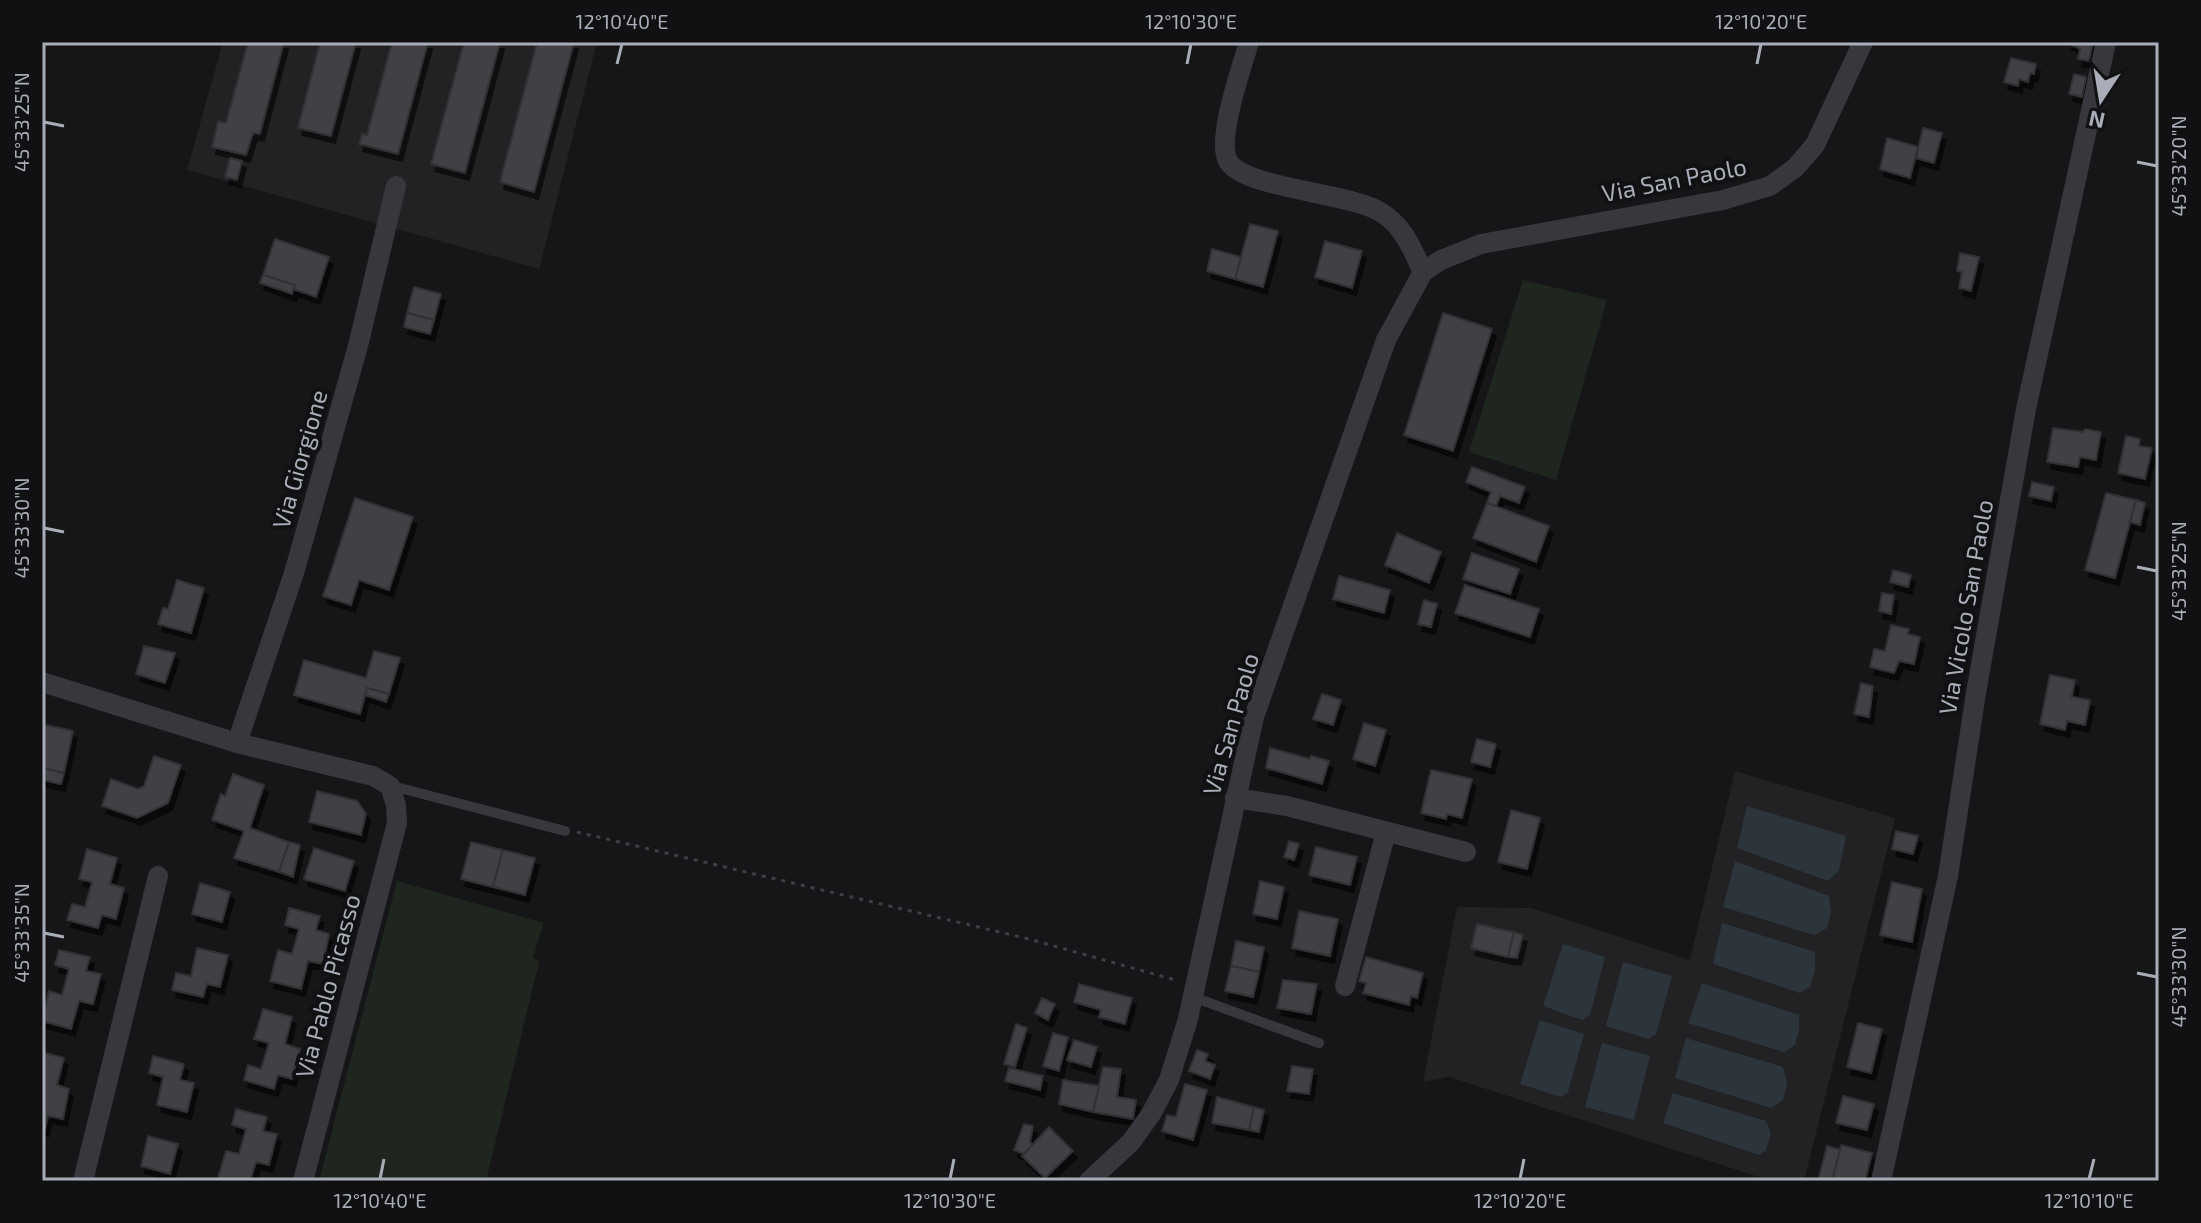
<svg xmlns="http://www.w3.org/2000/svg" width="2201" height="1223" font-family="'Exo 2',sans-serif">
	<defs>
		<filter id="shadow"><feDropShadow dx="4" dy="7" stdDeviation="0" flood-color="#0009"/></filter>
	</defs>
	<rect width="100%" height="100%" fill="#161618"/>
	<g fill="#222225">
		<path d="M223 42H597L539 269 187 170Z"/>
		<path d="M1735 771 1895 818 1804 1181H1771L1449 1077 1423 1082 1457 907 1531 908 1690 960Z"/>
	</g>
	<g fill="#1e261f">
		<path d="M1523 280 1607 300 1556 480 1469 452Z"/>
		<path d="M397 881 544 923 533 957 539 962 486 1181H319Z"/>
	</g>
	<g fill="#2c353c">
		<path d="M1747 806 1846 836 1839 870 1828 881 1737 848Z"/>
		<path d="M1735 861 1829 896 1831 911 1827 928 1814 935 1723 907Z"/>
		<path d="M1722 923 1815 952V970L1810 987 1800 993 1713 964Z"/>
		<path d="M1563 944 1605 957 1590 1015 1582 1020 1543 1006Z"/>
		<path d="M1623 962 1672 976 1656 1034 1649 1039 1606 1026Z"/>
		<path d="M1702 983 1799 1015V1029L1795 1045 1784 1052 1688 1023Z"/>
		<path d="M1540 1020 1584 1034 1568 1092 1561 1097 1520 1084Z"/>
		<path d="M1686 1038 1783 1067 1787 1083 1783 1100 1771 1108 1675 1078Z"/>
		<path d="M1602 1043 1650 1056 1634 1120 1585 1107Z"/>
		<path d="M1673 1093 1766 1121 1771 1133 1766 1150 1759 1155 1663 1123Z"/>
	</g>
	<g fill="#404145" stroke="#303034" stroke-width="2" filter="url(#shadow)">
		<path d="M248 42H284L260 134 253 133 246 155 212 147 218 121 226 123Z"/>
		<path d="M320 42H356L331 136 298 128Z"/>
		<path d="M392 42H428L398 154 359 144 362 134 367 135Z"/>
		<path d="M464 42H500L465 173 431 164Z"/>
		<path d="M537 42H574L534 192 500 182Z"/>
		<path d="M2067 42H2093L2089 61 2078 59 2080 49Z"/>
		<path d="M2011 58 2036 64 2034 74 2030 73 2028 82 2019 79 2018 86 2004 82Z"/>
		<path d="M2074 74 2086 77 2082 97 2069 94Z"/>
		<path d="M1923 128 1942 133 1934 163 1916 158Z"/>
		<path d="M1887 138 1918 147 1910 178 1880 169Z"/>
		<path d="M230 158 242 161 237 180 225 177Z"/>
		<path d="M1250 224 1278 231 1263 287 1235 279Z"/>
		<path d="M275 239 329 257 316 297 293 289 295 285 263 275Z"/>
		<path d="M1325 241 1362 251 1352 288 1315 277Z"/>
		<path d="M1212 249 1241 257 1235 279 1207 271Z"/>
		<path d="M1960 253 1979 257 1971 291 1959 288 1962 272 1957 271Z"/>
		<path d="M263 275 295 285 292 294 260 283Z"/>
		<path d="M414 287 441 294 434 320 407 313Z"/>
		<path d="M407 313 434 320 430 334 404 327Z"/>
		<path d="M1443 313 1492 329 1453 451 1404 435Z"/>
		<path d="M2053 428 2083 432 2085 429 2101 432 2096 460 2080 457 2078 467 2047 462Z"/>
		<path d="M2126 436 2140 439 2139 446 2152 448 2145 479 2118 473Z"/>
		<path d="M1472 467 1525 487 1519 503 1500 496 1496 506 1487 503 1491 492 1466 482Z"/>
		<path d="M2032 482 2054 487 2051 501 2029 496Z"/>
		<path d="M2106 493 2136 500 2115 578 2085 570Z"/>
		<path d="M355 498 413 517 389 590 359 580 351 605 323 596Z"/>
		<path d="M2136 500 2145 503 2140 525 2130 522Z"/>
		<path d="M1487 503 1549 526 1536 562 1473 538Z"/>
		<path d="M1397 533 1441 552 1429 583 1385 565Z"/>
		<path d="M1472 553 1519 569 1510 594 1463 579Z"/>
		<path d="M1893 570 1911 575 1908 587 1890 582Z"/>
		<path d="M1339 576 1390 590 1384 613 1333 599Z"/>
		<path d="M177 580 204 588 191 633 158 624 163 608 168 609Z"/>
		<path d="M1465 585 1539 609 1530 637 1455 613Z"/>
		<path d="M1882 593 1894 595 1891 614 1879 611Z"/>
		<path d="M1424 600 1437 604 1431 627 1418 624Z"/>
		<path d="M1891 625 1909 629 1908 634 1920 637 1914 664 1899 661 1894 673 1870 667 1874 649 1885 651Z"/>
		<path d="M144 646 175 653 165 683 136 674Z"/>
		<path d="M374 651 400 658 389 694 367 688 360 714 294 695 304 660 366 678Z"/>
		<path d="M2050 675 2075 680 2072 697 2090 700 2085 725 2067 721 2065 730 2040 724Z"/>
		<path d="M1861 683 1873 686 1869 717 1854 714Z"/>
		<path d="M367 688 389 694 386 702 365 695Z"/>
		<path d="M1322 694 1341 700 1333 725 1313 719Z"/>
		<path d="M1364 723 1386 730 1375 766 1353 759Z"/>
		<path d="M42 724 73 731 64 773 42 768Z"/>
		<path d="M1477 739 1496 744 1490 767 1471 762Z"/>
		<path d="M1270 748 1310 759 1311 756 1329 761 1322 784 1266 768Z"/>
		<path d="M154 756 181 765 168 803 137 818 102 806 111 779 138 789 144 786Z"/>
		<path d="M42 768 64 773 61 784 42 780Z"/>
		<path d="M1431 770 1472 779 1462 818 1447 814 1446 819 1421 813Z"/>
		<path d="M233 774 264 785 250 828 289 842 279 872 234 858 244 831 212 820 221 794 225 796Z"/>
		<path d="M317 791 357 801 366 814 361 835 309 822Z"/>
		<path d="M1511 810 1540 818 1527 869 1498 862Z"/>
		<path d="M1896 831 1918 836 1913 854 1892 849Z"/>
		<path d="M1289 841 1299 844 1294 860 1284 857Z"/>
		<path d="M289 842 300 845 293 877 279 872Z"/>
		<path d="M471 842 503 850 493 887 461 879Z"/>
		<path d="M1316 847 1357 857 1350 885 1309 875Z"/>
		<path d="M314 848 354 861 345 891 304 879Z"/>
		<path d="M87 849 117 858 110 884 124 888 116 919 102 915 98 928 67 920 72 904 85 907 92 882 79 879Z"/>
		<path d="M503 850 535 858 525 895 493 887Z"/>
		<path d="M1260 881 1284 887 1277 919 1253 914Z"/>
		<path d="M1892 882 1922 889 1912 942 1880 935Z"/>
		<path d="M200 883 230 892 222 922 192 914Z"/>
		<path d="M289 908 320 916 316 930 329 934 323 964 308 961 301 989 270 981 278 950 292 954 299 929 285 925Z"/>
		<path d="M1299 911 1338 919 1330 956 1292 948Z"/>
		<path d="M1477 924 1514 932 1508 957 1471 948Z"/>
		<path d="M1514 932 1523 935 1517 958 1508 957Z"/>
		<path d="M1236 941 1264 947 1259 972 1231 966Z"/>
		<path d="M197 948 228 955 220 987 207 984 203 997 172 990 176 973 191 976Z"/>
		<path d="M59 950 90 957 86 971 101 974 93 1004 79 1001 71 1029 42 1021 49 991 62 995 69 969 55 965Z"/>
		<path d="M1366 957 1423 973 1417 998 1411 996 1409 1005 1363 993 1366 983 1359 981Z"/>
		<path d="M1231 966 1259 972 1253 997 1225 991Z"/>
		<path d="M1283 980 1317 984 1311 1014 1277 1008Z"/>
		<path d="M1079 984 1132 998 1125 1024 1099 1017 1101 1010 1074 1002Z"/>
		<path d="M1042 998 1055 1004 1048 1020 1035 1013Z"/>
		<path d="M263 1009 292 1017 285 1044 300 1049 292 1079 278 1075 274 1089 244 1080 248 1065 261 1069 269 1043 254 1039Z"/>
		<path d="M1858 1023 1882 1029 1871 1073 1847 1067Z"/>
		<path d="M1016 1024 1027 1028 1015 1067 1004 1064Z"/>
		<path d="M1053 1033 1068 1037 1059 1071 1043 1066Z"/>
		<path d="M1074 1040 1097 1047 1091 1067 1067 1060Z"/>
		<path d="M1197 1050 1208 1054 1205 1061 1215 1065 1210 1079 1189 1071Z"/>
		<path d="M42 1052 64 1058 57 1085 69 1089 63 1119 48 1116 45 1129 42 1128Z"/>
		<path d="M153 1056 184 1064 180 1080 194 1083 187 1112 157 1105 163 1077 149 1073Z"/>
		<path d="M1292 1066 1313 1069 1309 1094 1287 1091Z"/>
		<path d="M1103 1067 1121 1069 1117 1097 1136 1100 1133 1119 1093 1112Z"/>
		<path d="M1009 1068 1043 1076 1040 1090 1005 1081Z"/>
		<path d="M1063 1080 1099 1086 1093 1112 1059 1104Z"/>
		<path d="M1185 1084 1207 1090 1193 1140 1162 1131 1167 1115 1176 1117Z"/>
		<path d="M1843 1096 1874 1104 1867 1130 1836 1123Z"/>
		<path d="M1217 1097 1254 1107 1249 1130 1212 1123Z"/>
		<path d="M1254 1107 1264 1110 1259 1132 1249 1130Z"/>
		<path d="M236 1109 267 1117 263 1131 277 1134 269 1165 256 1162 250 1181H217L226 1151 239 1154 246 1129 232 1125Z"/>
		<path d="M1024 1124 1033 1126 1030 1142 1032 1144 1024 1154 1014 1150Z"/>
		<path d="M1049 1127 1073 1151 1045 1178 1022 1156Z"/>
		<path d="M148 1136 178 1144 170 1174 141 1166Z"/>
		<path d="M1841 1145 1872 1153 1865 1181H1832Z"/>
		<path d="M1827 1146 1840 1150 1832 1181H1818Z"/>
	</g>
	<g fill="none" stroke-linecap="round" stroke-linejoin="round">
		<path stroke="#3d3f44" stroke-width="3" stroke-dasharray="4 6" stroke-linecap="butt" d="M577 832 1029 939 1179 981"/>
		<g stroke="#37383d" stroke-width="10">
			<path d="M392 786 565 831"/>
			<path d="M1193 997 1319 1043"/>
		</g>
		<g stroke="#37383d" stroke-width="20">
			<path d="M1249 42C1242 67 1216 139 1228 161 1244 189 1350 192 1382 213 1404 227 1412 249 1423 272"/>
			<path d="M42 682 237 743 373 776 390 786 396 805 397 823 303 1181"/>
			<path d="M237 743 294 573 358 346 396 186"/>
			<path d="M1235 798 1287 806 1466 852"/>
			<path d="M1345 986 1386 832"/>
			<path d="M83 1181 158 876"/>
			<path d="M1089 1181 1131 1142 1151 1114 1169 1080 1188 1019 1254 717 1386 340 1423 272 1441 260 1481 244 1723 200 1770 186 1795 168 1815 145 1863 42"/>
			<path d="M1881 1181 1948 876 1976 693 2026 409 2106 42"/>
		</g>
	</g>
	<path fill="none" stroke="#a8adb8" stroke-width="3" d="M617 64 622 44M1187 64 1191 44M1757 64 1761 44M44 122 64 126M2137 162 2157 166M44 528 64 532M2137 567 2157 571M44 933 64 937M2137 973 2157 977M380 1179 384 1159M950 1179 954 1159M1520 1179 1524 1159M2089 1179 2094 1159"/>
	<g text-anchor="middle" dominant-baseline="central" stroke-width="8" stroke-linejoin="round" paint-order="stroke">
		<g font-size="24" fill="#a8adb8" stroke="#111113">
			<text transform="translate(1674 179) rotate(-11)">Via San Paolo</text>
			<text transform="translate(299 459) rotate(-74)">Via Giorgione</text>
			<text transform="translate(1965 607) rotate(-80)">Via Vicolo San Paolo</text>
			<text transform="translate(1230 724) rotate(-74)">Via San Paolo</text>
			<text transform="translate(327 986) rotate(-75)">Via Pablo Picasso</text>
		</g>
	</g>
	<rect width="2201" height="1223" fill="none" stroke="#111113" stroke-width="88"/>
	<g transform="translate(2101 100) rotate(192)" stroke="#111113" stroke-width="6" paint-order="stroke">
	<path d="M0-6L14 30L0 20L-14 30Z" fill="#a8adb8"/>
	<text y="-12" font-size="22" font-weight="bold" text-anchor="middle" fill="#a8adb8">N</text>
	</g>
	<rect x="44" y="44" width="2113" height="1135" fill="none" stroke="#a8adb8" stroke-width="3"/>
	<g font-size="20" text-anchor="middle" fill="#a8adb8">
		<text x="622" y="29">12°10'40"E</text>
		<text x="1191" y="29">12°10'30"E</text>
		<text x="1761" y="29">12°10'20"E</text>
		<text transform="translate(22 122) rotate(-90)" y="7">45°33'25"N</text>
		<text transform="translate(2179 166) rotate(-90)" y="7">45°33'20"N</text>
		<text transform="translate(22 528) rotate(-90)" y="7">45°33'30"N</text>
		<text transform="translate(2179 571) rotate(-90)" y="7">45°33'25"N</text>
		<text transform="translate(22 933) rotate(-90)" y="7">45°33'35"N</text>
		<text transform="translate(2179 977) rotate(-90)" y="7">45°33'30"N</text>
		<text x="380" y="1208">12°10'40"E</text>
		<text x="950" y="1208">12°10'30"E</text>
		<text x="1520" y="1208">12°10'20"E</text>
		<text x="2089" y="1208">12°10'10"E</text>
	</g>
</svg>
